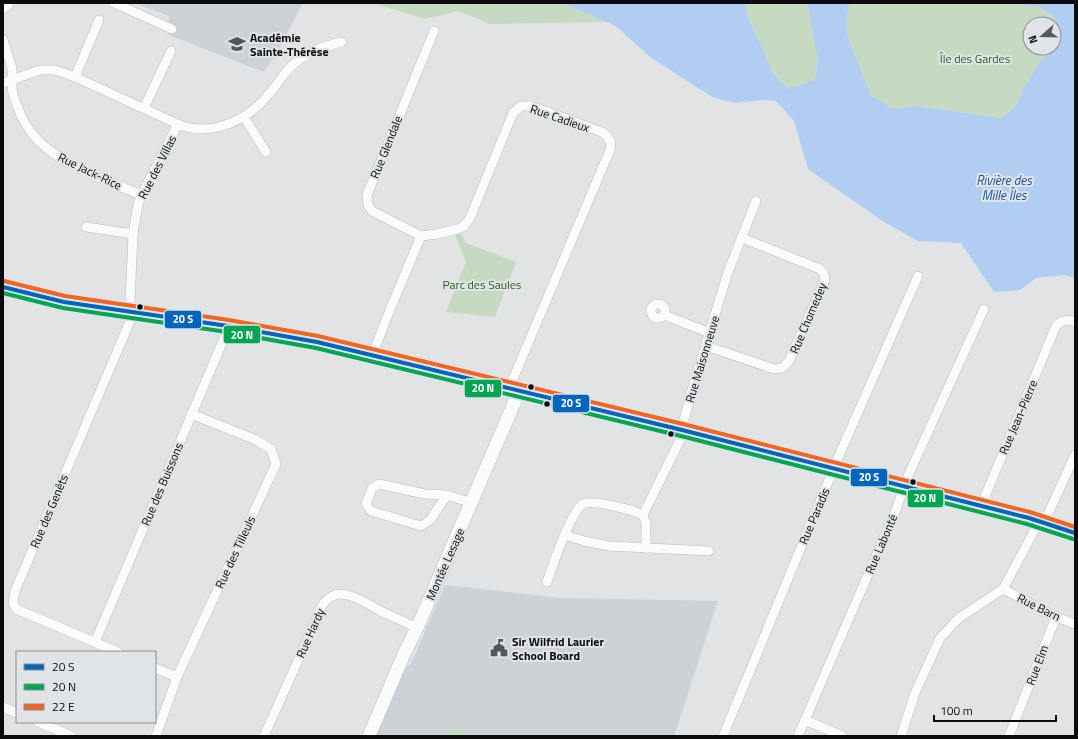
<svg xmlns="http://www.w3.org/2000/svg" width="1078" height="739" font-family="'Titillium Web',sans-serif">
	<rect width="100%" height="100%" fill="#e1e3e5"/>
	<g fill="#ccd2d6">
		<path d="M134 3H303L276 54 264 72 169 35V16Z"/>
		<path d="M445 585 560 598 718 601 674 736H369L396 671 411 664Z"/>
	</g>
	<g fill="#c6dac1">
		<path d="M372 3H562L606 22 490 24 458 11 425 19Z"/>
		<path d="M745 3H807L818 61 815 79 789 89 773 73 748 17Z"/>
		<path d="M850 3H1010L1039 7 1055 18 1054 40V24H1030V48H1049L1023 89 1016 106 1003 118 916 106 893 109 871 95 847 35V14Z"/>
		<path d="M460 232 466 243 516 262 495 317 446 312 466 262 455 234Z"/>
		<path d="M456 723 471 736H445Z"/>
	</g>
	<path fill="#b1cdf2" d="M562 3H745L748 17 773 73 789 89 815 79 818 61 807 3H850L847 14V35L871 95 893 109 916 106 1002 118 1016 106 1023 89 1049 48H1054L1055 18 1039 7 1010 3H1075V278L1064 275 1036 278 1020 290 994 292 961 243 918 241 884 222 808 169 794 121 776 101 765 100 734 103 712 97 649 56 616 26Z"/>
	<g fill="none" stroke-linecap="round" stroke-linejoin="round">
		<g stroke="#b9bbbc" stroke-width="10">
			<g id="street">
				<path d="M114 3 172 29"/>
				<path d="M3 9 9 4"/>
				<path d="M434 31 367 195 368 205 372 211 421 236 437 234 458 229 464 226 470 218 513 113 521 106H531L602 132C609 136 612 142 610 150L513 379 514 389"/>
				<path d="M3 40C6 50 10 60 12 69 13 77 11 86 13 94 17 107 22 121 31 132 55 164 106 180 141 195"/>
				<path d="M75 77 99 20"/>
				<path d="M3 83 40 70H55L75 77 182 126C215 136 249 119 269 94 278 84 284 72 295 63 309 51 325 46 342 42"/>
				<path d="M144 108 171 51"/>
				<path d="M244 117 266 152"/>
				<path d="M86 227 133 234"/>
				<circle cx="658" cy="311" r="7"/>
				<path d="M664 315 710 333"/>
				<path d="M706 346 774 369 782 368 789 361 825 280 824 274 820 269 742 238"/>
				<path d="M372 356 387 317 421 236"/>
				<path d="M447 495 430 520 421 526 371 511 366 504 372 488 379 484 425 494 447 495 472 503"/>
				<path d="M981 506 1056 326C1061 320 1068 319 1075 322"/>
				<path d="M643 515 680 440 684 420 692 390 728 272 756 201"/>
				<path d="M565 535 584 541 609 546 709 551"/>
				<path d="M547 582C552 567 571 511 583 504 592 499 633 510 643 515L646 523V548"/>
				<path d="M1003 589 1056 617 1075 624"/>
				<path d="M95 642 225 336 228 326"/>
				<path d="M118 652 16 609 13 603 15 591 131 319 130 302 133 234 138 204 145 188 178 124"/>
				<path d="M155 668 177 677"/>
				<path d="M3 707 17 713"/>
				<path d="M805 720 842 736"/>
				<path d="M38 722 71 736"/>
				<path d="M156 736 177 677 276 464 271 449 254 439 191 414"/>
				<path d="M264 736 315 623C319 612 322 599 335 595 349 590 374 608 386 614 397 618 407 623 417 628"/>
				<path d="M723 736 831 475 837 460 918 276"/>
				<path d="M798 736 896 510 907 478 984 309"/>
				<path d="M901 736 915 693 940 638 959 618 1003 589 1034 531 1048 514 1075 455"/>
				<path d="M1009 736 1056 617"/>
			</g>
		</g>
		<g stroke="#b9bbbc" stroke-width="14">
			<g id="secondary">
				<path d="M3 287 64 302 228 326 317 342 682 430 1029 518 1075 533"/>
				<path d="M369 736 404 654 417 628 512 408 515 401 514 389"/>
			</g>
		</g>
		<use href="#street" stroke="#fafbfb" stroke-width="9"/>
		<use href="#secondary" stroke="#fafbfb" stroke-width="13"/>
		<g stroke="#e0e4e6" stroke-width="7">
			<path id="bus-1" d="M3 287 64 302 228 326 317 342 682 430 1029 518 1075 533"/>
		</g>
		<g stroke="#e0e4e6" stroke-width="7">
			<path id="bus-2" d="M3 293 63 308 227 332 316 348 681 436 1027 524 1073 539"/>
		</g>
		<g stroke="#e0e4e6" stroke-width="7">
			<path id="bus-3" d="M4 281 65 296 229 320 318 336 683 424 1030 512 1075 527"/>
		</g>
		<use href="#bus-1" stroke="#0065bd" stroke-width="4"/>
		<use href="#bus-2" stroke="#00a651" stroke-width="4"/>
		<use href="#bus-3" stroke="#f26522" stroke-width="4"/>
	</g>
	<defs>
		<g id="school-bare" transform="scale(1.38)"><path d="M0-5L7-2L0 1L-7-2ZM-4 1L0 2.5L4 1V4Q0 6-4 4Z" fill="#565759" stroke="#e0e4e6" stroke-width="2.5" paint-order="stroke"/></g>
		<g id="civic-bare" transform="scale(1.38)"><path d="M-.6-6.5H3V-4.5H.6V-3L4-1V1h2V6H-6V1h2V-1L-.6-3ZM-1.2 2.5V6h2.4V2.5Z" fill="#565759" stroke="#e0e4e6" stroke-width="2.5" paint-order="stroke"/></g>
	</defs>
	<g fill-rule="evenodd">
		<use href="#school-bare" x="237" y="44"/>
		<use href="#civic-bare" x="499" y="648"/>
	</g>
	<g fill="#0b0c0d" stroke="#e0e4e6" stroke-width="1.5">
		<circle cx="140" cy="307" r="3.5"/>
		<circle cx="531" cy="387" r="3.5"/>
		<circle cx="547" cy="404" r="3.5"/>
		<circle cx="671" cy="434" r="3.5"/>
		<circle cx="913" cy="482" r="3.5"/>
	</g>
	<g text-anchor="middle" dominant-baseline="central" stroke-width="4" stroke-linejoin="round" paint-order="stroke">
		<g font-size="12" font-weight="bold" fill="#0b0c0d" stroke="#e0e4e6" text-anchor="start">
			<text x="250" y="37">Académie<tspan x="250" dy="14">Sainte-Thérèse</tspan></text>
			<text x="512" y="641">Sir Wilfrid Laurier<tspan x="512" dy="14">School Board</tspan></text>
		</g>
		<g font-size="12" fill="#2e5c19" stroke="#e0e4e6">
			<text x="975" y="58">Île des Gardes</text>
			<text x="482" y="284">Parc des Saules</text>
		</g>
		<g font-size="12" fill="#0b0c0d" stroke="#e0e4e6">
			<text transform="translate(560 118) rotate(19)">Rue Cadieux</text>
			<text transform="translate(386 147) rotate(-68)">Rue Glendale</text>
			<text transform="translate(157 167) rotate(-63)">Rue des Villas</text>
			<text transform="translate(90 171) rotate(26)">Rue Jack-Rice</text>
			<text transform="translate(808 318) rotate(-67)">Rue Chomedey</text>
			<text transform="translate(702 359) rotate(-73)">Rue Maisonneuve</text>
			<text transform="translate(1018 417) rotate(-67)">Rue Jean-Pierre</text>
			<text transform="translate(162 484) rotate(-67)">Rue des Buissons</text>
			<text transform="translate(49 511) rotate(-67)">Rue des Genêts</text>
			<text transform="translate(814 516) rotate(-67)">Rue Paradis</text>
			<text transform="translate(881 544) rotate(-67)">Rue Labonté</text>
			<text transform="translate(235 552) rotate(-65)">Rue des Tilleuls</text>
			<text transform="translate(445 564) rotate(-66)">Montée Lesage</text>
			<text transform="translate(1039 607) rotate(26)">Rue Barn</text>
			<text transform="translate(310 633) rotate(-66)">Rue Hardy</text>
			<text transform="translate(1037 665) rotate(-69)">Rue Elm</text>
		</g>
		<g font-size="13" font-style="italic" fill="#1856a2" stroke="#e0e4e6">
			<text x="1004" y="180">Rivière des<tspan x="1004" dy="15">Mille Îles</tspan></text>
		</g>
	</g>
	<g stroke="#e0e4e6" stroke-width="1.5">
		<rect x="164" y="310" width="38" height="19" rx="4" fill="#0065bd"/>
		<rect x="223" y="325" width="38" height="19" rx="4" fill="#00a651"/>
		<rect x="464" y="379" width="38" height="19" rx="4" fill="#00a651"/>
		<rect x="552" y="394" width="38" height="19" rx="4" fill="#0065bd"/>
		<rect x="850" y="468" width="38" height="19" rx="4" fill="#0065bd"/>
		<rect x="907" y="489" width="37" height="19" rx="4" fill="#00a651"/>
	</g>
	<g font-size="11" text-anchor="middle" font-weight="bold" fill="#fff">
		<text x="183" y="323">20 S</text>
		<text x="242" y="339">20 N</text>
		<text x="483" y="392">20 N</text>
		<text x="571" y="407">20 S</text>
		<text x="869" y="481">20 S</text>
		<text x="925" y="502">20 N</text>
	</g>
	<rect width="1078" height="739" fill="none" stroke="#0b0c0d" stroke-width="8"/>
	<rect x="16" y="651" width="140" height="72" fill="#e0e4e6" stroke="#8b8e8f"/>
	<rect x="24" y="664" width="20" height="6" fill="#0065bd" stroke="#8b8e8f"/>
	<text x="52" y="671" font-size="12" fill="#0b0c0d">20 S</text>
	<rect x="24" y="684" width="20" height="6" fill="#00a651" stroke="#8b8e8f"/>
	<text x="52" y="691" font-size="12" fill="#0b0c0d">20 N</text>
	<rect x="24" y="704" width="20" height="6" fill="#f26522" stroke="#8b8e8f"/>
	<text x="52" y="711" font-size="12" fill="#0b0c0d">22 E</text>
	<g transform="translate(1042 36) rotate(250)"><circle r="19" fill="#e0e4e6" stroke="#8b8e8f"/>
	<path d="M0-3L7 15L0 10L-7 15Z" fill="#565759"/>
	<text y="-6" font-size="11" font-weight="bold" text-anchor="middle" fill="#0b0c0d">N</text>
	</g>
	<path d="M934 715v6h122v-6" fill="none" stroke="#0b0c0d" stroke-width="2"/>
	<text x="940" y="715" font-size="12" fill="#0b0c0d" stroke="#e0e4e6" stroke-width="3" paint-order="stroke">100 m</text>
</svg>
